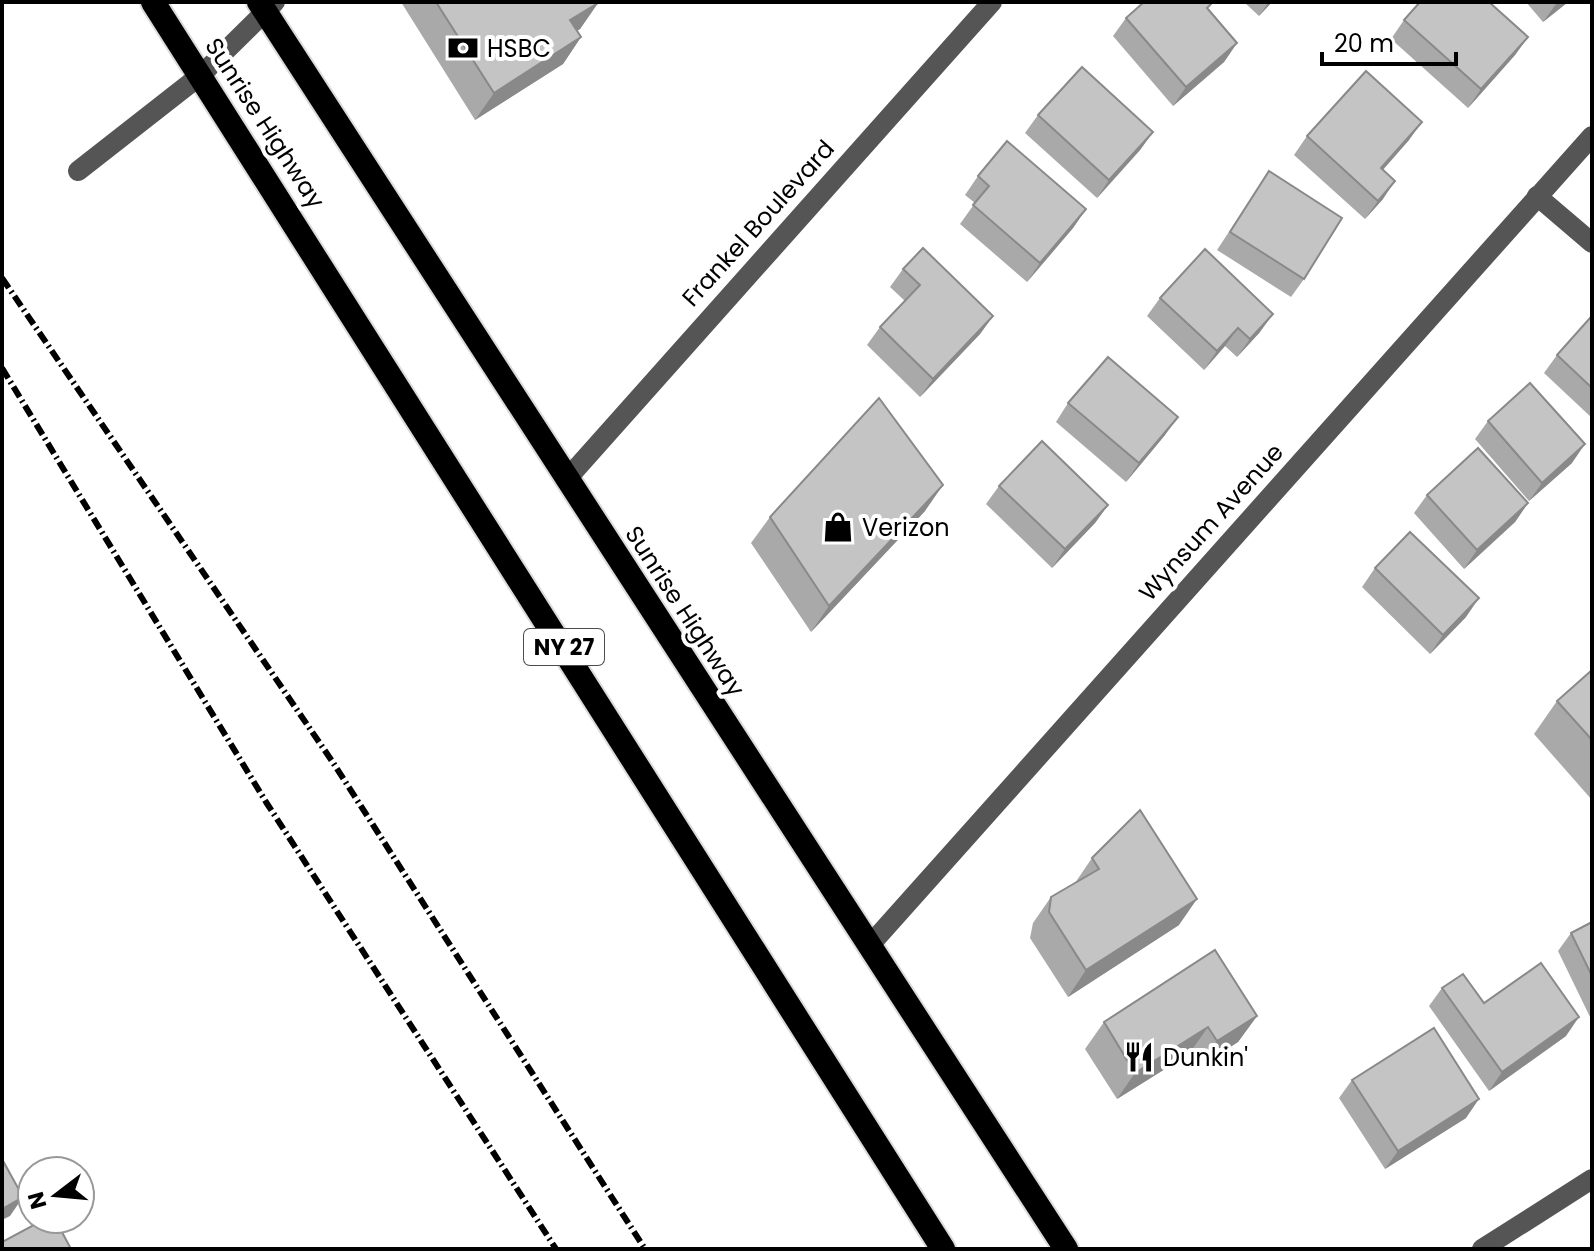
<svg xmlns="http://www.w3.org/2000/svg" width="1594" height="1251" font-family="Poppins,sans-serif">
	<rect width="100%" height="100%" fill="#fff"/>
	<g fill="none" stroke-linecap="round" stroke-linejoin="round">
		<g stroke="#dbdbdb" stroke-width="28">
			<g id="highway">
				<path d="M153 2 943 1249"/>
				<path d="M259 2 1066 1249"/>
			</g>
		</g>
		<g stroke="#555" stroke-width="20">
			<path d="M78 171 202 74 275 2"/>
			<path d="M1537 196 1592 243"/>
			<path d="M566 480 992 2"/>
			<path d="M870 945 1592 136"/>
			<path d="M1482 1249 1592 1179"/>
		</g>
		<use href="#highway" stroke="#000" stroke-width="24"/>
		<g stroke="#000" stroke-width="6" stroke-dasharray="12 4 2 4" stroke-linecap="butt">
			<path d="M2 278 332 761 645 1249"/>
			<path d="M2 368 266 802 556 1249"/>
		</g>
	</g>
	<g fill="#a9a9a9">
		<path d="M401 2H597L598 3 580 29 577 31 581 37 563 64 475 120Z"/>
		<path d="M1244 2H1272L1259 16Z"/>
		<path d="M1526 2H1568L1543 22Z"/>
		<path d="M1209 11 1237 43 1224 62 1173 106 1113 36 1126 18Z"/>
		<path d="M1404 20 1528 37 1515 55 1468 108 1391 39Z"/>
		<path d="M1038 115 1153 132 1140 150 1097 198 1025 133Z"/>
		<path d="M1307 136 1409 140 1383 170V199L1365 219 1294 155Z"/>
		<path d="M1269 171 1304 279 1291 297 1217 250Z"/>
		<path d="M978 176 1086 209 1073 228 1027 282 960 224 975 203 965 195Z"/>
		<path d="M903 269 993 316 980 334 920 397 867 345 880 327 905 301 890 287Z"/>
		<path d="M1160 298 1260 332 1237 357 1225 346 1204 370 1147 316Z"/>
		<path d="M1592 320V418L1544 373 1557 355Z"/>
		<path d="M1068 403 1165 435 1126 482 1056 422Z"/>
		<path d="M1488 421 1572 463 1529 501 1475 439Z"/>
		<path d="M999 486 1108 505 1095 523 1052 568 986 504Z"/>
		<path d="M1427 495 1528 503 1515 522 1464 569 1414 513Z"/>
		<path d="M925 511 811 632 751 543 770 517Z"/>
		<path d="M1375 568 1466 617 1430 654 1362 587Z"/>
		<path d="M1592 670V800L1534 734 1557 701Z"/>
		<path d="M1092 858 1179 925 1068 997 1030 938 1033 923 1051 897 1075 883Z"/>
		<path d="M1592 922V1021L1558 951 1571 933Z"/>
		<path d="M1442 988 1484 1003 1566 1036 1489 1091 1429 1006Z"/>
		<path d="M1257 1016 1238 1042 1198 1068 1189 1054 1117 1099 1085 1049 1104 1022Z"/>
		<path d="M1352 1080 1466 1118 1385 1169 1339 1098Z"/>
	</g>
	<g fill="#898989">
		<path d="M1269 2H1272L1259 16Z"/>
		<path d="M1558 2H1568L1543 22 1556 4Z"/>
		<path d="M598 3 580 29 552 47 570 20Z"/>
		<path d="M581 37 563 64 475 120 494 93Z"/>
		<path d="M1528 37 1515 55 1468 108 1481 89Z"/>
		<path d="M1237 43 1224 62 1173 106 1186 87Z"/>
		<path d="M1422 122 1409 140 1368 186 1381 168Z"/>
		<path d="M1153 132 1140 150 1097 198 1109 180Z"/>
		<path d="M1395 181 1383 199 1365 219 1378 201Z"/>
		<path d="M1086 209 1073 228 1027 282 1040 263Z"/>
		<path d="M1273 314 1260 332 1237 357 1250 339Z"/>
		<path d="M993 316 980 334 920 397 933 379Z"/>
		<path d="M1238 328 1225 346 1204 370 1217 351Z"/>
		<path d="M1178 417 1165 435 1126 482 1139 463Z"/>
		<path d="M1585 444 1572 463 1529 501 1542 483Z"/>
		<path d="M943 485 925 511 811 632 829 606Z"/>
		<path d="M1528 503 1515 522 1464 569 1477 550Z"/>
		<path d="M1108 505 1095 523 1052 568 1065 549Z"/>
		<path d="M1479 598 1466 617 1430 654 1443 635Z"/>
		<path d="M1197 899 1179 925 1068 997 1086 970Z"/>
		<path d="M1257 1016 1238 1042 1198 1068 1217 1041Z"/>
		<path d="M1579 1017 1566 1036 1489 1091 1502 1072Z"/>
		<path d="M1208 1027 1189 1054 1117 1099 1135 1073Z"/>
		<path d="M1479 1099 1466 1118 1385 1169 1398 1151Z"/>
		<path d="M23 1197 10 1216 2 1220V1209Z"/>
	</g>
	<g fill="#c4c4c4" stroke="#898989" stroke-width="2">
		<path d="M436 2H597L598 3 570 20 581 37 494 93Z"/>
		<path d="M1144 2H1213L1207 8 1237 43 1186 87 1126 18Z"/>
		<path d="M1420 2H1489L1528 37 1481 89 1404 20Z"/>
		<path d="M1082 67 1153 132 1109 180 1038 115Z"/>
		<path d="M1366 71 1422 122 1381 168 1395 181 1378 201 1307 136Z"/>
		<path d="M1007 141 1086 209 1040 263 973 205 989 186 978 176Z"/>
		<path d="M1269 171 1342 218 1304 279 1230 232Z"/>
		<path d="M923 248 993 316 933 379 880 327 920 285 903 269Z"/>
		<path d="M1205 249 1273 314 1250 339 1238 328 1217 351 1160 298Z"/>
		<path d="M1590 318 1592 320V388L1557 355Z"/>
		<path d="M1108 357 1178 417 1139 463 1068 403Z"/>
		<path d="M1530 383 1585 444 1542 483 1488 421Z"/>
		<path d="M879 398 943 485 829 606 770 517Z"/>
		<path d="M1042 441 1108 505 1065 549 999 486Z"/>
		<path d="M1478 448 1528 503 1477 550 1427 495Z"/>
		<path d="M1410 532 1479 598 1443 635 1375 568Z"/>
		<path d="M1592 670V740L1557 701Z"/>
		<path d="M1140 810 1197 899 1086 970 1049 912 1051 897 1099 869 1092 858Z"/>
		<path d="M1592 922V976L1571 933Z"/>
		<path d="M1215 950 1257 1016 1217 1041 1208 1027 1135 1073 1104 1022Z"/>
		<path d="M1541 963 1579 1017 1502 1072 1442 988 1463 974 1484 1003Z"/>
		<path d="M1434 1028 1479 1099 1398 1151 1352 1080Z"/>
		<path d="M2 1159 23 1197 2 1209Z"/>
		<path d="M45 1219H55L71 1249H2V1242Z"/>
	</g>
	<defs>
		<g id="bank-bare" transform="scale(2.4)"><path d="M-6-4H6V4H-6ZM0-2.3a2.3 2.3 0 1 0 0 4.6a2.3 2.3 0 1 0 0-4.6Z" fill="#000" stroke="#fff" stroke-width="2.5" paint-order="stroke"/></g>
		<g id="shop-bare" transform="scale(2.4)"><path d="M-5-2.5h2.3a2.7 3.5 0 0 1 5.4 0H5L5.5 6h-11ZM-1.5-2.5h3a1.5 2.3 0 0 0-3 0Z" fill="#000" stroke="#fff" stroke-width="2.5" paint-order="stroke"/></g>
		<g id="restaurant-bare" transform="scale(2.4)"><path d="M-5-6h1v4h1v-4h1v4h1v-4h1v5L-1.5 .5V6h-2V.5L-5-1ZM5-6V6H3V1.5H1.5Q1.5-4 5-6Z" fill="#000" stroke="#fff" stroke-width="2.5" paint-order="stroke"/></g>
	</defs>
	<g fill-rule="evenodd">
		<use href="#bank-bare" x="463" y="48"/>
		<use href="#shop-bare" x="838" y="527"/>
		<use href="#restaurant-bare" x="1139" y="1057"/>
	</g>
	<g text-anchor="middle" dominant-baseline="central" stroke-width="8" stroke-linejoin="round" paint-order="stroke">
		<rect fill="#fff" stroke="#4c4c4c" stroke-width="2" x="524" y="629" width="80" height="36" rx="6"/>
		<g font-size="22" font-weight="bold" fill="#000">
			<text x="564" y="647">NY 27</text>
		</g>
		<g font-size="24" fill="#000" stroke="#fff" text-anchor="start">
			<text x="487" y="48">HSBC</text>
			<text x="862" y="527">Verizon</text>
			<text x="1163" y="1057">Dunkin'</text>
		</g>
		<g font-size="24" fill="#000" stroke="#fff">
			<text transform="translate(265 123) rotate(57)">Sunrise Highway</text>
			<text transform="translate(758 223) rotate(-48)">Frankel Boulevard</text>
			<text transform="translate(1211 522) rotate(-48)">Wynsum Avenue</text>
			<text transform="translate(685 611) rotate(57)">Sunrise Highway</text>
		</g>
	</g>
	<rect width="1594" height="1251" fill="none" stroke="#000000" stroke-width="8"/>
	<g transform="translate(56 1195) rotate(254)"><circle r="38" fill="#ffffff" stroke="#999999" stroke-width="2"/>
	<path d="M0-6L14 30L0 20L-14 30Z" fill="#000000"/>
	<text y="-12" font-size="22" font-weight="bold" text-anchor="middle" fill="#000000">N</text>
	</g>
	<path d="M1322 52v12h134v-12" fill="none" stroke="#000000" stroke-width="4"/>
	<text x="1334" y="52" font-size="24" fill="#000000" stroke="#ffffff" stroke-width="6" paint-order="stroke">20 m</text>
</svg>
